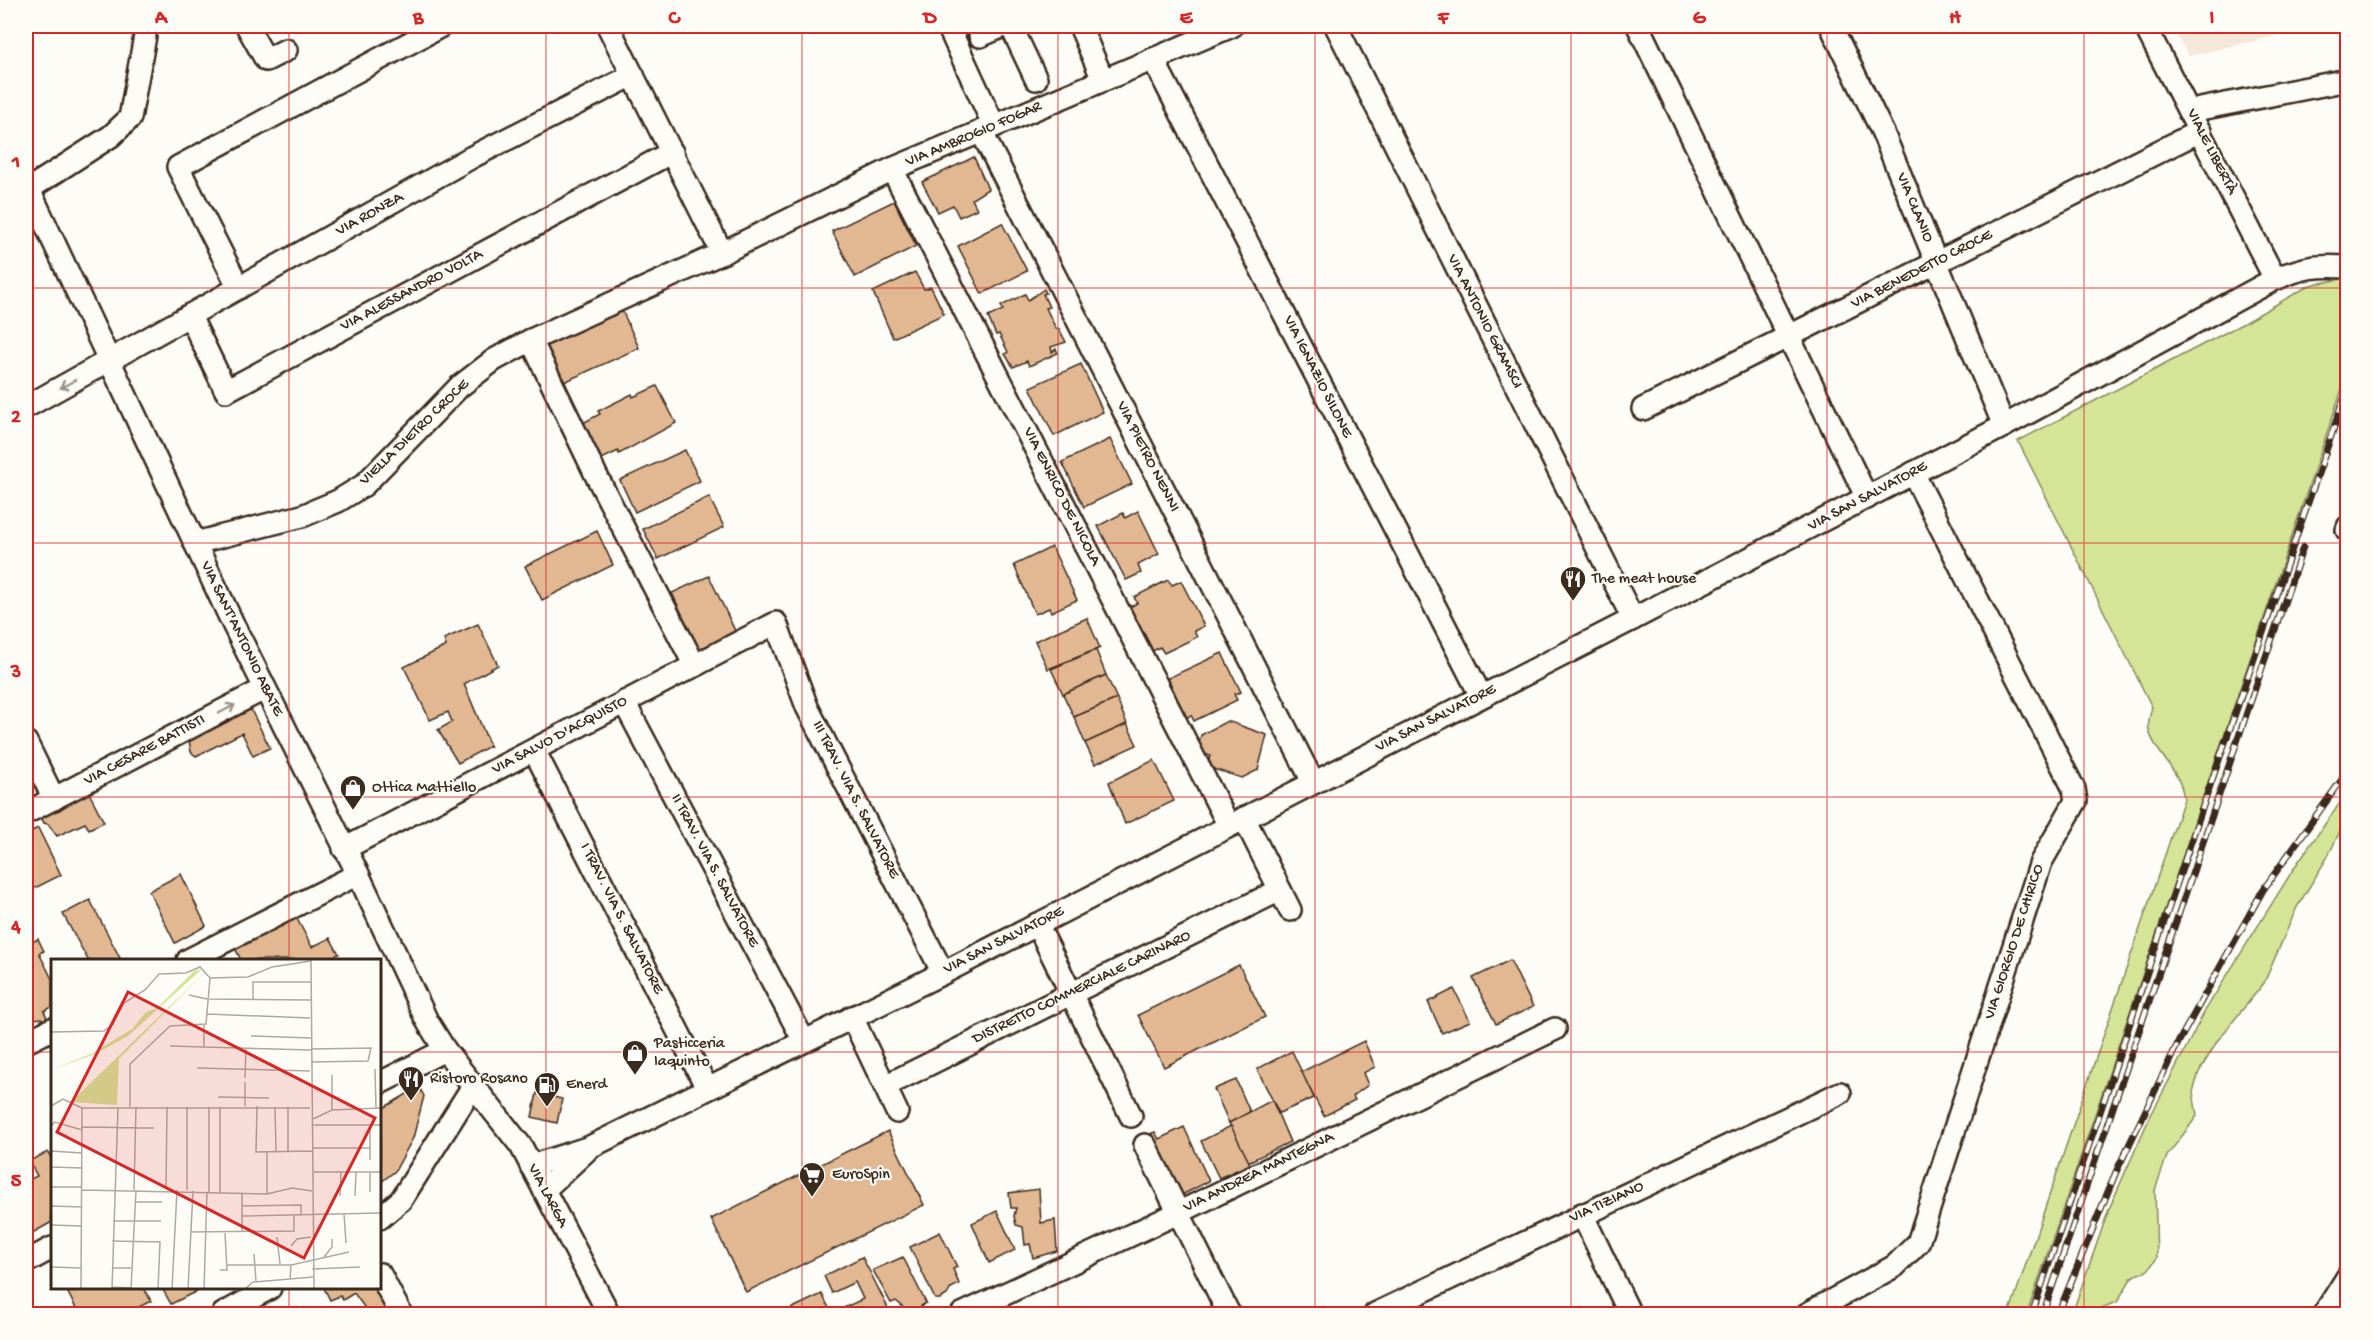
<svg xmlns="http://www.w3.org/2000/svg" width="2373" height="1340" font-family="'Gochi Hand',sans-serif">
	<rect width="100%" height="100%" fill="#fdfcf7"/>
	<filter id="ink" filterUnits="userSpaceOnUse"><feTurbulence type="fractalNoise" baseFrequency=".0167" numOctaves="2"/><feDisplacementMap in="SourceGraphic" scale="12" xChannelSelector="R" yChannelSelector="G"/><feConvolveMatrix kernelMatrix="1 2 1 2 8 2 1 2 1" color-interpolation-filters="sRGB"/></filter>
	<g filter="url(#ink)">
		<path fill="#f5e8d9" d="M2171 26H2319L2189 56Z"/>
		<g fill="#d5e598" stroke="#88885b" stroke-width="1.5">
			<path d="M2347 278V374L2027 1314H2009L2184 799C2181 770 2155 754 2149 731 2147 722 2150 715 2152 707L2018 441 2242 324 2310 285Z"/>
			<path d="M2347 793V817L2327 858 2297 907 2264 983 2218 1040 2199 1072 2193 1092 2197 1116 2167 1156 2155 1190 2157 1258 2148 1270 2132 1277 2117 1302 2101 1308 2097 1314H2072L2109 1209 2148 1121 2206 1009 2296 865Z"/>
		</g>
		<g fill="#e2b892" stroke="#3b2a1e" stroke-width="1.5">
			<path d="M974 157 988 189 972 199 977 209 959 217 953 205 938 212 922 182Z"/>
			<path d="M894 201 916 246 855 277 832 231Z"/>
			<path d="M1002 223 1027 271 982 294 958 246Z"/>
			<path d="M915 272 924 289 931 287 944 314 893 338 873 292Z"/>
			<path d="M1044 289 1046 293 1043 294 1049 307 1046 308 1056 329H1059L1066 342 1051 347 1052 352 1056 349 1058 353 1029 366 1027 361 1013 367 1005 354 1008 352 999 334 996 335 988 317 1003 310 1001 306 1025 294 1028 300Z"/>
			<path d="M621 308 639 348 562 383 543 343Z"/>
			<path d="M1081 364 1103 412 1054 436 1030 387Z"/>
			<path d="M657 386 676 423 619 454 618 451 598 461 579 425 600 414 598 411 632 394 633 397Z"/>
			<path d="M1110 439 1132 484 1084 507 1062 462Z"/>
			<path d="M685 450 700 481 635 512 620 480Z"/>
			<path d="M709 497 724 527 658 559 643 529Z"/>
			<path d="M1138 511 1159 554 1138 565 1141 573 1126 580 1098 526 1123 513 1125 518Z"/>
			<path d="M597 531 613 565 542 600 525 566Z"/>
			<path d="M1052 547 1077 600 1051 612 1049 608 1035 614 1014 565Z"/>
			<path d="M709 576 737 635 700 652 672 593Z"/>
			<path d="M1168 580 1172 585 1181 581 1204 626 1194 631 1197 637 1164 653 1160 647 1153 651 1130 607 1137 603 1134 597Z"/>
			<path d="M1087 618 1100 648 1048 669 1035 641Z"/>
			<path d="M478 624 498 665 464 684 490 746 458 763 438 730 452 722 448 712 430 720 404 667 446 646 444 639Z"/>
			<path d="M1096 650 1106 675 1063 694 1051 669Z"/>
			<path d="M1222 653 1241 692 1234 694 1237 700 1194 721 1191 715 1186 718 1168 678Z"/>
			<path d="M1106 675 1117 699 1074 717 1063 694Z"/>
			<path d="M1117 699 1127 724 1085 743 1074 717Z"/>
			<path d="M248 704 270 748 253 756 242 733 196 756 191 752 188 735Z"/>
			<path d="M1227 721 1267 735 1258 770 1242 778 1207 767 1210 756 1197 751 1201 735Z"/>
			<path d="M1127 724 1137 745 1095 764 1085 743Z"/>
			<path d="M1154 760 1174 801 1125 824 1109 782Z"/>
			<path d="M86 787 104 822 89 829 85 823 57 836 48 824 44 823 38 811Z"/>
			<path d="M38 828 61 875 31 890 26 879V834Z"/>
			<path d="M181 874 206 926 175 943 149 891Z"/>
			<path d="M90 900 121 960H88L63 914Z"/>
			<path d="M296 917 312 947 330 938 339 954 325 960H241L235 948Z"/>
			<path d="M30 938 32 942 38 939 44 951 39 953 52 979V1007L44 1011 48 1020 45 1021 41 1018 35 1019 34 1017 27 1019 26 1017V940Z"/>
			<path d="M1510 960 1533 1007 1496 1024 1473 978Z"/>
			<path d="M1239 965 1265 1017 1164 1067 1138 1015Z"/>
			<path d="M1454 989 1470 1021 1442 1033 1428 1002Z"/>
			<path d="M1364 1041 1375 1067 1363 1073 1368 1085 1353 1096 1355 1100 1324 1116 1301 1072Z"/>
			<path d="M1292 1051 1314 1098 1279 1113 1257 1069Z"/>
			<path d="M1236 1080 1250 1112 1229 1123 1214 1089Z"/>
			<path d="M419 1087 424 1096 413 1138 395 1171 380 1183V1110Z"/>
			<path d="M537 1093 562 1099 557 1123 532 1117Z"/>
			<path d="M1272 1100 1290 1142 1248 1162 1229 1123Z"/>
			<path d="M1231 1126 1250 1164 1219 1178 1201 1141Z"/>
			<path d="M1184 1127 1209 1181 1182 1195 1166 1161 1161 1163 1148 1135 1155 1132 1159 1139Z"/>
			<path d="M888 1131 924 1205 746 1292 711 1219Z"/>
			<path d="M48 1152 52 1160V1213L51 1214 52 1222 29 1235 26 1229V1181L37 1176 29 1161Z"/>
			<path d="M1039 1189 1041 1223 1055 1220 1057 1251 1033 1258 1030 1244 1025 1245 1023 1227 1016 1225 1014 1216 1016 1208H1011L1009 1193Z"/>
			<path d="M997 1211 1015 1250 989 1263 972 1223Z"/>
			<path d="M940 1232 957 1267 953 1269 959 1284 951 1288 947 1295 940 1299H935L910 1247Z"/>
			<path d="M862 1257 872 1276 891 1314H839L837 1311 863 1299 855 1282 832 1293 824 1276Z"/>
			<path d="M903 1257 926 1303 921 1306 923 1311 917 1314H913L911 1311 905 1314 902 1306 896 1301 891 1303 873 1270Z"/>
			<path d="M73 1288H144L151 1301 125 1314H79L67 1291Z"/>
			<path d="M162 1288H203L171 1304Z"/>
			<path d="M324 1288H380L392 1309 383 1314H369L354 1293 343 1300 340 1296 330 1300Z"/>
			<path d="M822 1294 832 1314H780Z"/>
		</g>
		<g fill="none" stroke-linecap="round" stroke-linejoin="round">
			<g stroke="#3b2a1e" stroke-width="26">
				<g id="minor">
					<path d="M247 26 266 60 286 50"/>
					<path d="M608 26 722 253"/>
					<path d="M948 26 994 126"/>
					<path d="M1011 26 1036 79"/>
					<path d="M1080 26 1103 80"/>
					<path d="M1336 26 1633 619"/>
					<path d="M1638 26 1867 498"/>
					<path d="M1831 26 1883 133 2004 426"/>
					<path d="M2145 26 2275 279"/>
					<path d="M980 36 1003 26"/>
					<path d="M1153 59 1481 696"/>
					<path d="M2190 111 2348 80"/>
					<path d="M981 131 1313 782"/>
					<path d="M892 169 1229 826"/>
					<path d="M26 183 234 626 358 874 427 1021 445 1050 521 1146 609 1314"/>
					<path d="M29 189 111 136 130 118 145 36"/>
					<path d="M239 288 178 167 441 26"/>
					<path d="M190 316 226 391 672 152"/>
					<path d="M531 340 596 475 695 666"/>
					<path d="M26 407 472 157 633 75"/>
					<path d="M1643 409 2200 131"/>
					<path d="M2347 530 2348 527"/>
					<path d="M195 543 302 516 338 501 364 485 459 387 494 360 531 340 722 253 892 169 1232 26"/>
					<path d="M624 702 804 1041"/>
					<path d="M26 742 54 799"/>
					<path d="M534 750 707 1088"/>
					<path d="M26 813 264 689"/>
					<path d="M1244 818 1290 910"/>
					<path d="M344 849 776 623 807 707 943 973"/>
					<path d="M1037 924 1131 1116"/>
					<path d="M188 960 358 874"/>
					<path d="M852 1017 897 1112"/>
					<path d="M26 1042 52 1029"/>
					<path d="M380 1083 445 1050"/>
					<path d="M885 1086 1280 890"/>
					<path d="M1145 1145 1229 1314"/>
					<path d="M531 1166 590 1147 943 973 1633 619 2004 426 2275 279C2303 267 2317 265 2348 267"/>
					<path d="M544 1190 586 1151"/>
					<path d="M1582 1214 1630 1314"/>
					<path d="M380 1218 401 1200 473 1086"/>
					<path d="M26 1262 52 1248"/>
					<path d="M380 1274 401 1314"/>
					<path d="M223 1314 270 1288"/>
					<path d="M962 1314 1178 1213 1555 1029"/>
					<path d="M1375 1314 1840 1093"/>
					<path d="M1807 1314 1895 1266 1918 1243 2041 862 2076 801 2074 789 1913 473"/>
					<path d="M2324 1314 2348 1276"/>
				</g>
			</g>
			<use href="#minor" stroke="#fdfcf7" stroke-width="21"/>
			<g stroke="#3b2a1e" stroke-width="7">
				<g id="rail">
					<path d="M2032 1314 2202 809 2348 387"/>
					<path d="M2043 1314 2303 547"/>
					<path d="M2058 1314 2116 1172 2179 1041 2263 890 2348 771"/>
				</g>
			</g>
			<use href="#rail" stroke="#fdfcf7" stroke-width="4.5" stroke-dasharray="14" stroke-linecap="butt"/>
		</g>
		<defs><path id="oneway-shaft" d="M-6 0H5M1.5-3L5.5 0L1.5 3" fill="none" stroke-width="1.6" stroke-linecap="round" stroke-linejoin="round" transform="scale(1.5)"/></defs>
		<g stroke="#9c938a">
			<use href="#oneway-shaft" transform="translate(68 384) rotate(152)"/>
			<use href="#oneway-shaft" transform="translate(227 709) rotate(-28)"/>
		</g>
	</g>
	<path fill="none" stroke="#d62828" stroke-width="1.5" stroke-opacity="0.55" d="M289 26V960M546 26V1314M802 26V1314M1058 26V1314M1315 26V1314M1571 26V1314M1827 26V1314M2084 26V1314M26 288H2348M26 543H2348M26 797H2348M26 1052H52M380 1052H2348M289 1288V1314"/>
	<defs>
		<g id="restaurant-pin" transform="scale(1.35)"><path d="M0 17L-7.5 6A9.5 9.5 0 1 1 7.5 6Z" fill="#3b2a1e" stroke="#fdfcf7"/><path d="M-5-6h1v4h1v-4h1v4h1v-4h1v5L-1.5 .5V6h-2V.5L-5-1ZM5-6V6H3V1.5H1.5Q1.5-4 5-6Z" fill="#fff"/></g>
		<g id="shop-pin" transform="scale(1.35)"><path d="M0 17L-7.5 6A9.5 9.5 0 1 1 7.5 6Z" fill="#3b2a1e" stroke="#fdfcf7"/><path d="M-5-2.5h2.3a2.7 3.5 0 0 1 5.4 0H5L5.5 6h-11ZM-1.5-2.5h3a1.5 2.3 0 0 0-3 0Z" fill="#fff"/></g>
		<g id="fuel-pin" transform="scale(1.35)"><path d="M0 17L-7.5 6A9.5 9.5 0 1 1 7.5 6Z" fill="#3b2a1e" stroke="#fdfcf7"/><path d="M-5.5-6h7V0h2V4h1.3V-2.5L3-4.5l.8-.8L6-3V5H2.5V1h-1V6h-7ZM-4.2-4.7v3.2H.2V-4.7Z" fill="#fff"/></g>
		<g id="supermarket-pin" transform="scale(1.35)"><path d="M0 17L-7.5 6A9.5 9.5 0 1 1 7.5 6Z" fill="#3b2a1e" stroke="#fdfcf7"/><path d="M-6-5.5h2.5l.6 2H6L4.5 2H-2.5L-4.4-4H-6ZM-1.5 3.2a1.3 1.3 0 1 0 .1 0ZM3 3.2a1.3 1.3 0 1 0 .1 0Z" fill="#fff"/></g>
	</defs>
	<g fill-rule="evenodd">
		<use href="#restaurant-pin" x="1573" y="579"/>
		<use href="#shop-pin" x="353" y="788"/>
		<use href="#shop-pin" x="635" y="1053"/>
		<use href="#restaurant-pin" x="411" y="1079"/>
		<use href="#fuel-pin" x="547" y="1085"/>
		<use href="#supermarket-pin" x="812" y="1175"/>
	</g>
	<g text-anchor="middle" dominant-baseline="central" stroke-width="4.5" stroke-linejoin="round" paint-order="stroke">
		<g font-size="16" fill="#3b2a1e" stroke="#fdfcf7">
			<text transform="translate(974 135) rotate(-23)">VIA AMBROGIO FOGAR</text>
			<text transform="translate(2211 152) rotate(63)">VIALE LIBERTÀ</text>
			<text transform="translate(1914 208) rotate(67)">VIA CLANIO</text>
			<text transform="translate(370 215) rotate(-29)">VIA RONZA</text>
			<text transform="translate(1922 270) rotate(-27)">VIA BENEDETTO CROCE</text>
			<text transform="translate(412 291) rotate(-28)">VIA ALESSANDRO VOLTA</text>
			<text transform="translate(1484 322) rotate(63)">VIA ANTONIO GRAMSCI</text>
			<text transform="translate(1317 377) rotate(63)">VIA IGNAZIO SILONE</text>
			<text transform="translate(415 433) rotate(-44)">VIELLA DIETRO CROCE</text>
			<text transform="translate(1147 457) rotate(63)">VIA PIETRO NENNI</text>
			<text transform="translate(1061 497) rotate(63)">VIA ENRICO DE NICOLA</text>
			<text transform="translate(1868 497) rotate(-28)">VIA SAN SALVATORE</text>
			<text transform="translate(241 639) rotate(64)">VIA SANT'ANTONIO ABATE</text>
			<text transform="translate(1436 719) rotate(-27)">VIA SAN SALVATORE</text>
			<text transform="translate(560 736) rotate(-28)">VIA SALVO D'ACQUISTO</text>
			<text transform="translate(145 751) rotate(-28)">VIA CESARE BATTISTI</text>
			<text transform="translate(855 800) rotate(63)">III TRAV. VIA S. SALVATORE</text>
			<text transform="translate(714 871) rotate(62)">II TRAV. VIA S. SALVATORE</text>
			<text transform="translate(621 919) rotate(63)">I TRAV. VIA S. SALVATORE</text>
			<text transform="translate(1004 941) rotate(-27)">VIA SAN SALVATORE</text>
			<text transform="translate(2015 942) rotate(-72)">VIA GIORGIO DE CHIRICO</text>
			<text transform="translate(1082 988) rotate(-26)">DISTRETTO COMMERCIALE CARINARO</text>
			<text transform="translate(1259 1173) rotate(-26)">VIA ANDREA MANTEGNA</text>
			<text transform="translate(547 1196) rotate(62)">VIA LARGA</text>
			<text transform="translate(1607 1203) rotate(-25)">VIA TIZIANO</text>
		</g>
		<g font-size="16" fill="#3b2a1e" stroke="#fdfcf7" text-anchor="start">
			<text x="1592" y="579">The meat house</text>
			<text x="372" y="788">Ottica Mattiello</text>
			<text x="654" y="1044">Pasticceria<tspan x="654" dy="18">Iaquinto</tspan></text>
			<text x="430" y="1079">Ristoro Rosano</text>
			<text x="566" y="1085">Enerd</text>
			<text x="832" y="1175">EuroSpin</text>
		</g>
	</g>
	<g transform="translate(51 959)">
		<rect width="330" height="330" fill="#fdfcf7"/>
		<path d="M151 10 77 77 44 95 0 111 42 94 81 70 95 53 106 49 143 12ZM154 13 68 100 66 146 20 143Z" fill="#d5e598"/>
		<path fill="none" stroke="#afa8a0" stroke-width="1.5" d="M260 0 263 330M202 23H260M138 36 156 40 260 41M202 40V22M156 55 259 59M0 73 53 72 62 65 73 44 94 31 108 15 135 14 149 8 159 19 197 18 221 8 260 2M200 77 260 79M119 87 260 91M153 88V65M260 90 320 89 317 102 260 103M146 109 259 112M324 110 325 149M281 116V151M194 119 195 89M167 138 218 139M0 147 12 140 31 149H259M194 147V123M206 147 205 193 262 192M79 148V105L119 67 155 65 159 19M136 148V231M158 148V233M169 148V234M224 148 225 192M237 148V192M262 160 281 151 330 149M262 166H330M319 166V201M0 167 4 163 31 171M31 168 103 169M262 189H319M0 192 31 194M0 208 31 209M263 213H330M319 214V233M0 228H31M115 230 116 148M31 231 216 235 241 229 261 232M83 231 85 148M216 235V193M289 237 290 213M304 237 305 213M84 243H111M0 247 31 248M191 247 250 246V256M293 255 295 284M191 257 330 254M62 262H110M0 266 30 267M139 273 243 272V256M191 273V234M226 278 229 305M61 282 109 283 107 330M240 287 246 280 260 278M203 295 205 322M273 298 281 288V280M176 306H240M0 308 30 309M61 309H80M261 310 309 308M169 311H176L174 274M262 318 239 320 240 306 298 293M61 328 80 329M30 330 31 149M61 330 67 148M80 330 85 231M121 330 126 231M137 330 142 232M153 330 156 233M194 330 202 323 239 320"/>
		<path fill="#d62828" fill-opacity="0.15" stroke="#d62828" stroke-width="3" d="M77 33 324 159 253 299 6 173Z"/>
		<rect width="330" height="330" fill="none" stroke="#3b2a1e" stroke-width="3"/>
	</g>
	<rect width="2373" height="1340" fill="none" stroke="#fdfcf7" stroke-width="66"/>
	<rect x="33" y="33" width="2307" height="1274" fill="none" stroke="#d62828" stroke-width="2"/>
	<g font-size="20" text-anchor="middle" font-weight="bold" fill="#d62828">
		<text x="161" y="23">A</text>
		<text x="418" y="23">B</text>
		<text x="674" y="23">C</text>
		<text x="930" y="23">D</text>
		<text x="1186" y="23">E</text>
		<text x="1443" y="23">F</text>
		<text x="1699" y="23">G</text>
		<text x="1955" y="23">H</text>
		<text x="2212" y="23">I</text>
		<text x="16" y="167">1</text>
		<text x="16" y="422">2</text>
		<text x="16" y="677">3</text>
		<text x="16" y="932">4</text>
		<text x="16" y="1186">5</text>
	</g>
</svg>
